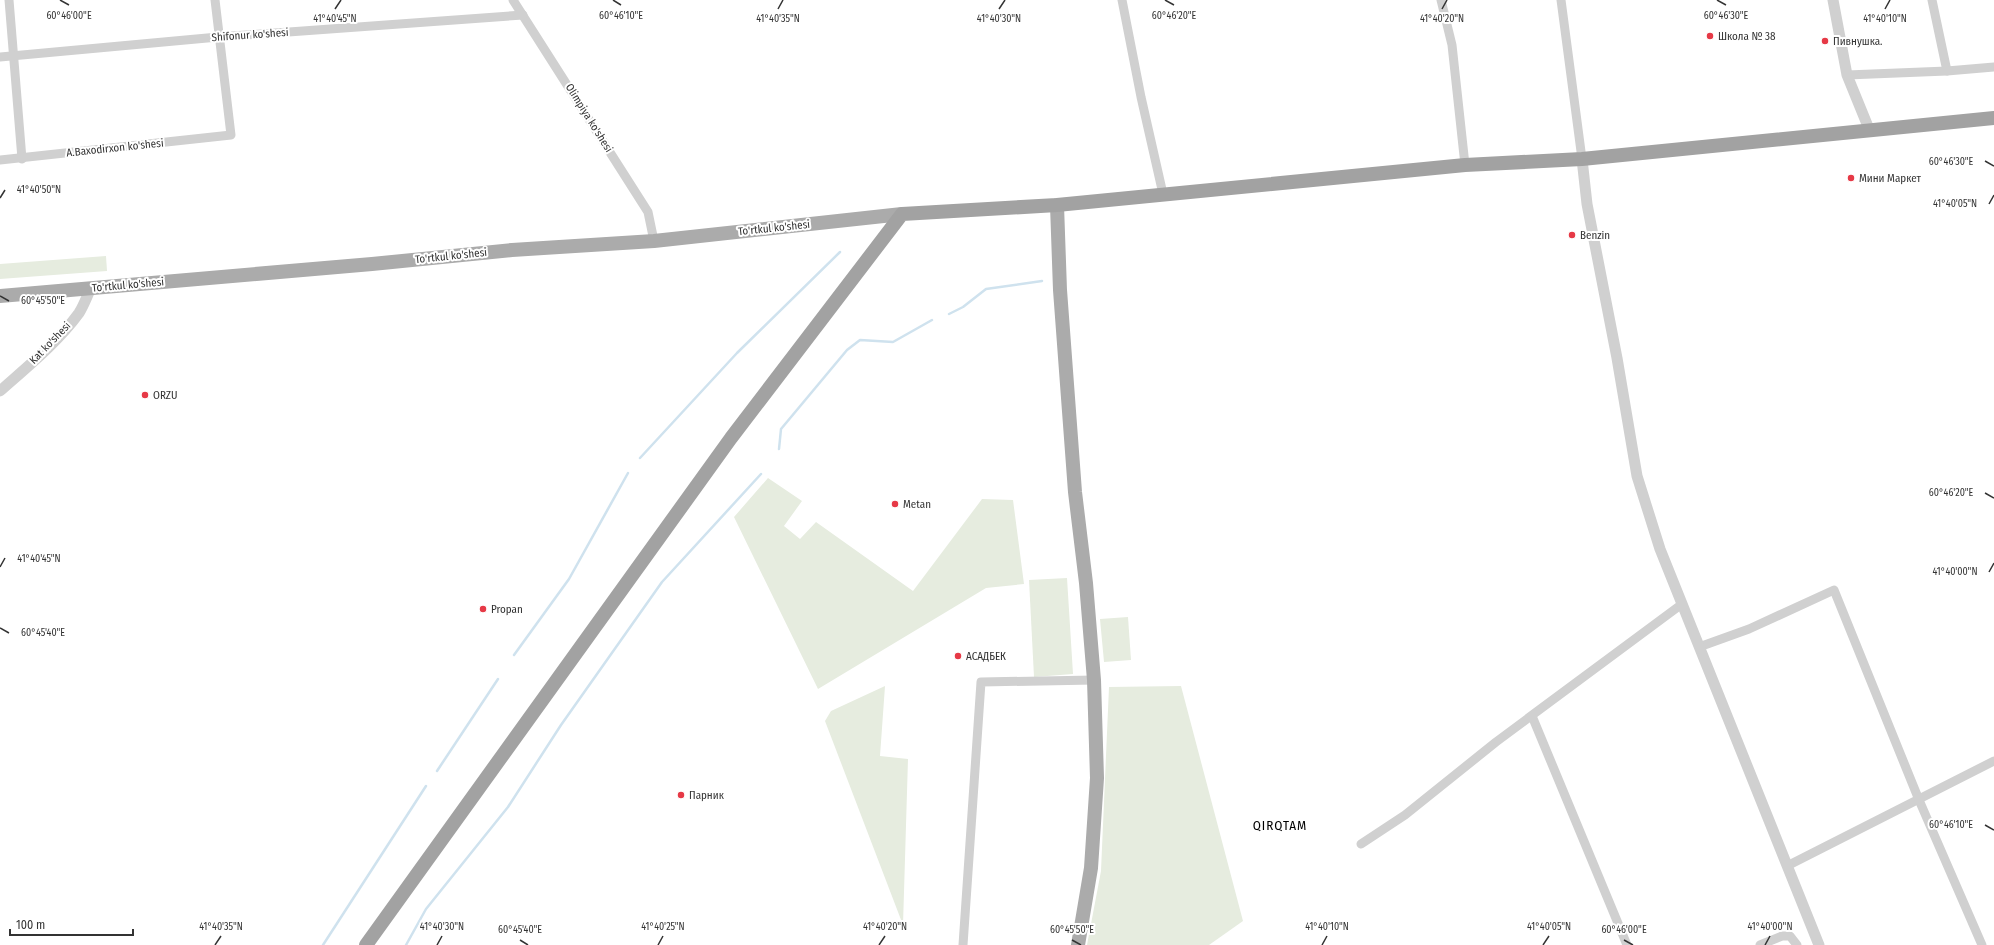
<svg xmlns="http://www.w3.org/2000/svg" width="1994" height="945" font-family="'Fira Sans Condensed',sans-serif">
	<rect width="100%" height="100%" fill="#fff"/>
	<g fill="#e6ecdf">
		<path d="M106 256 107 271 0 279V264Z"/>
		<path d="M768 478 802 501 784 526 800 539 816 522 913 591 982 499 1013 500 1024 584 986 588 818 689 734 517Z"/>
		<path d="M1067 578 1073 674 1034 677 1029 580Z"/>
		<path d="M1128 617 1131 660 1104 662 1100 619Z"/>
		<path d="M885 686 880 756 908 759 903 925 825 721 831 711Z"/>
		<path d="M1181 686 1243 921 1209 945H1087L1101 871 1109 687Z"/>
	</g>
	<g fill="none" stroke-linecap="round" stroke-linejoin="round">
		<g stroke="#cfe2ee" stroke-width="2.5">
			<path d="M949 314 963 307 986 289 1042 281"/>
			<path d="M779 449 781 429 847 350 860 340 893 342 932 320"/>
			<path d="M640 458 737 353 840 252"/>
			<path d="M514 655 569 579 628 473"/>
			<path d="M437 771 498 679"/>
			<path d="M323 945 426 786"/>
			<path d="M406 945 426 909 508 807 561 725 662 582 761 474"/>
		</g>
		<g stroke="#d0d0d0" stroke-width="9">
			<path d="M9 0 22 159"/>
			<path d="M513 0 648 212 654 241"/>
			<path d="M1122 0 1141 97 1163 194"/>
			<path d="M1441 0 1452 45 1465 165"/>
			<path d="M1561 0 1582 159"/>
			<path d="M1932 0 1947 71"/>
			<path d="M0 57 218 37 523 15"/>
			<path d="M1847 75 1947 71 1994 67"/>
			<path d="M0 160 231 135 215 0"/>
			<path d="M1699 647 1749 629 1834 590 1919 800 1982 945"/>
			<path d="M1532 716 1627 945"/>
			<path d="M1361 844 1405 815 1496 742 1682 604"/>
			<path d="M1787 866 1994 761"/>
			<path d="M963 945 981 682 1094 680"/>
			<path d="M1760 945 1782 936H1790L1797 945"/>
		</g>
		<g stroke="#d0d0d0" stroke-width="11">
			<path d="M1833 0 1847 75 1869 129"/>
			<path d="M1582 159 1587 204 1617 358 1637 476 1660 549 1819 945"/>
			<path d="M0 391C27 367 58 342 79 313 84 305 87 296 91 288"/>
		</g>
		<g stroke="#ababab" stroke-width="14">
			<path d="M1057 205 1060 290 1075 492 1086 583 1094 680 1097 778 1091 868 1078 945"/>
			<path d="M0 296 372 264 512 250 654 241 902 214"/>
		</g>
		<path stroke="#a2a2a2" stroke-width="14" d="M366 945 731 438 902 214 1057 205 1465 165 1582 159 1994 118"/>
	</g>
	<path fill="none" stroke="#333" stroke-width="1.5" d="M60 0 69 5M613 0 621 5M1165 0 1174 5M1717 0 1726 5M335 9 341 0M778 9 783 0M999 9 1005 0M1442 9 1447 0M1885 9 1890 0M1985 161 1994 166M0 198 5 190M1989 204 1994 195M0 296 9 301M1985 493 1994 498M0 567 5 558M1989 572 1994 563M0 628 9 633M1985 825 1994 830M520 940 528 945M1072 940 1081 945M1624 940 1633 945M215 945 221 936M437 945 442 936M658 945 663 936M879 945 885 936M1322 945 1327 936M1543 945 1549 936M1765 945 1770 936"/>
	<g fill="#e63946" stroke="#fff" stroke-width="1.5">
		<circle cx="1710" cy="36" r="4"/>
		<circle cx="1825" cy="41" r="4"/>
		<circle cx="1851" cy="178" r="4"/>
		<circle cx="1572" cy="235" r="4"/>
		<circle cx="145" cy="395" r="4"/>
		<circle cx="895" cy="504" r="4"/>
		<circle cx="483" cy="609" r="4"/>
		<circle cx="958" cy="656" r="4"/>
		<circle cx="681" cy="795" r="4"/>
	</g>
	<g text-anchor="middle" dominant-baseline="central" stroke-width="4" stroke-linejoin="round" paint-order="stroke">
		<g font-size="11" fill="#333" stroke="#fff">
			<text transform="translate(250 35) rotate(-4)">Shifonur ko'shesi</text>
			<text transform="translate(589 118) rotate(58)">Olimpiya ko'shesi</text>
			<text transform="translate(115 148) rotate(-6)">A.Baxodirxon ko'shesi</text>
			<text transform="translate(774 228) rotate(-6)">To'rtkul ko'shesi</text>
			<text transform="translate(451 256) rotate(-6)">To'rtkul ko'shesi</text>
			<text transform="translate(128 285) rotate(-5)">To'rtkul ko'shesi</text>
			<text transform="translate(50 343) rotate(-46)">Kat ko'shesi</text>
		</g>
		<g font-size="11" fill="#333" stroke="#fff" text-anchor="start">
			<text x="1718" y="36">Школа № 38</text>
			<text x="1833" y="41">Пивнушка.</text>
			<text x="1859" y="178">Мини Маркет</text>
			<text x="1580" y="235">Benzin</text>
			<text x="153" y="395">ORZU</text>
			<text x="903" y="504">Metan</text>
			<text x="491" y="609">Propan</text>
			<text x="966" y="656">АСАДБЕК</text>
			<text x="689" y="795">Парник</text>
		</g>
		<g font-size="13" letter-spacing="1" fill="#000" stroke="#fff">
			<text x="1280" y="825">QIRQTAM</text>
		</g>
	</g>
	<g font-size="10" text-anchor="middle" fill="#333" stroke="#fff" stroke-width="4" stroke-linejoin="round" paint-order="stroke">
		<text x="69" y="19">60°46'00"E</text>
		<text x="621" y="19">60°46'10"E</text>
		<text x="1174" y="19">60°46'20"E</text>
		<text x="1726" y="19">60°46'30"E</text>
		<text x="1885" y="22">41°40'10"N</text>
		<text x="335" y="22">41°40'45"N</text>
		<text x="778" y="22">41°40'35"N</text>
		<text x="999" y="22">41°40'30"N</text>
		<text x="1442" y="22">41°40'20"N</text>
		<text x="1951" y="165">60°46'30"E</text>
		<text x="39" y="193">41°40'50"N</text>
		<text x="1955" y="207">41°40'05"N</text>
		<text x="43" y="304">60°45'50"E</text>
		<text x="1951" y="496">60°46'20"E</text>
		<text x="39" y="562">41°40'45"N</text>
		<text x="1955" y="575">41°40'00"N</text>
		<text x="43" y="636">60°45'40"E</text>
		<text x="1951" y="828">60°46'10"E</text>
		<text x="221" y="930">41°40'35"N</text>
		<text x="442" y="930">41°40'30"N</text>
		<text x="663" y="930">41°40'25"N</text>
		<text x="885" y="930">41°40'20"N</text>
		<text x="1327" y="930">41°40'10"N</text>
		<text x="1549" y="930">41°40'05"N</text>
		<text x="1770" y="930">41°40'00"N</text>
		<text x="520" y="933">60°45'40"E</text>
		<text x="1072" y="933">60°45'50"E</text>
		<text x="1624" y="933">60°46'00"E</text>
	</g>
	<path d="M10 929v6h123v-6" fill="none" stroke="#333333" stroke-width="2"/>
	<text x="16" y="929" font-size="12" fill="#333333" stroke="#ffffff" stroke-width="3" paint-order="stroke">100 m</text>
</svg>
